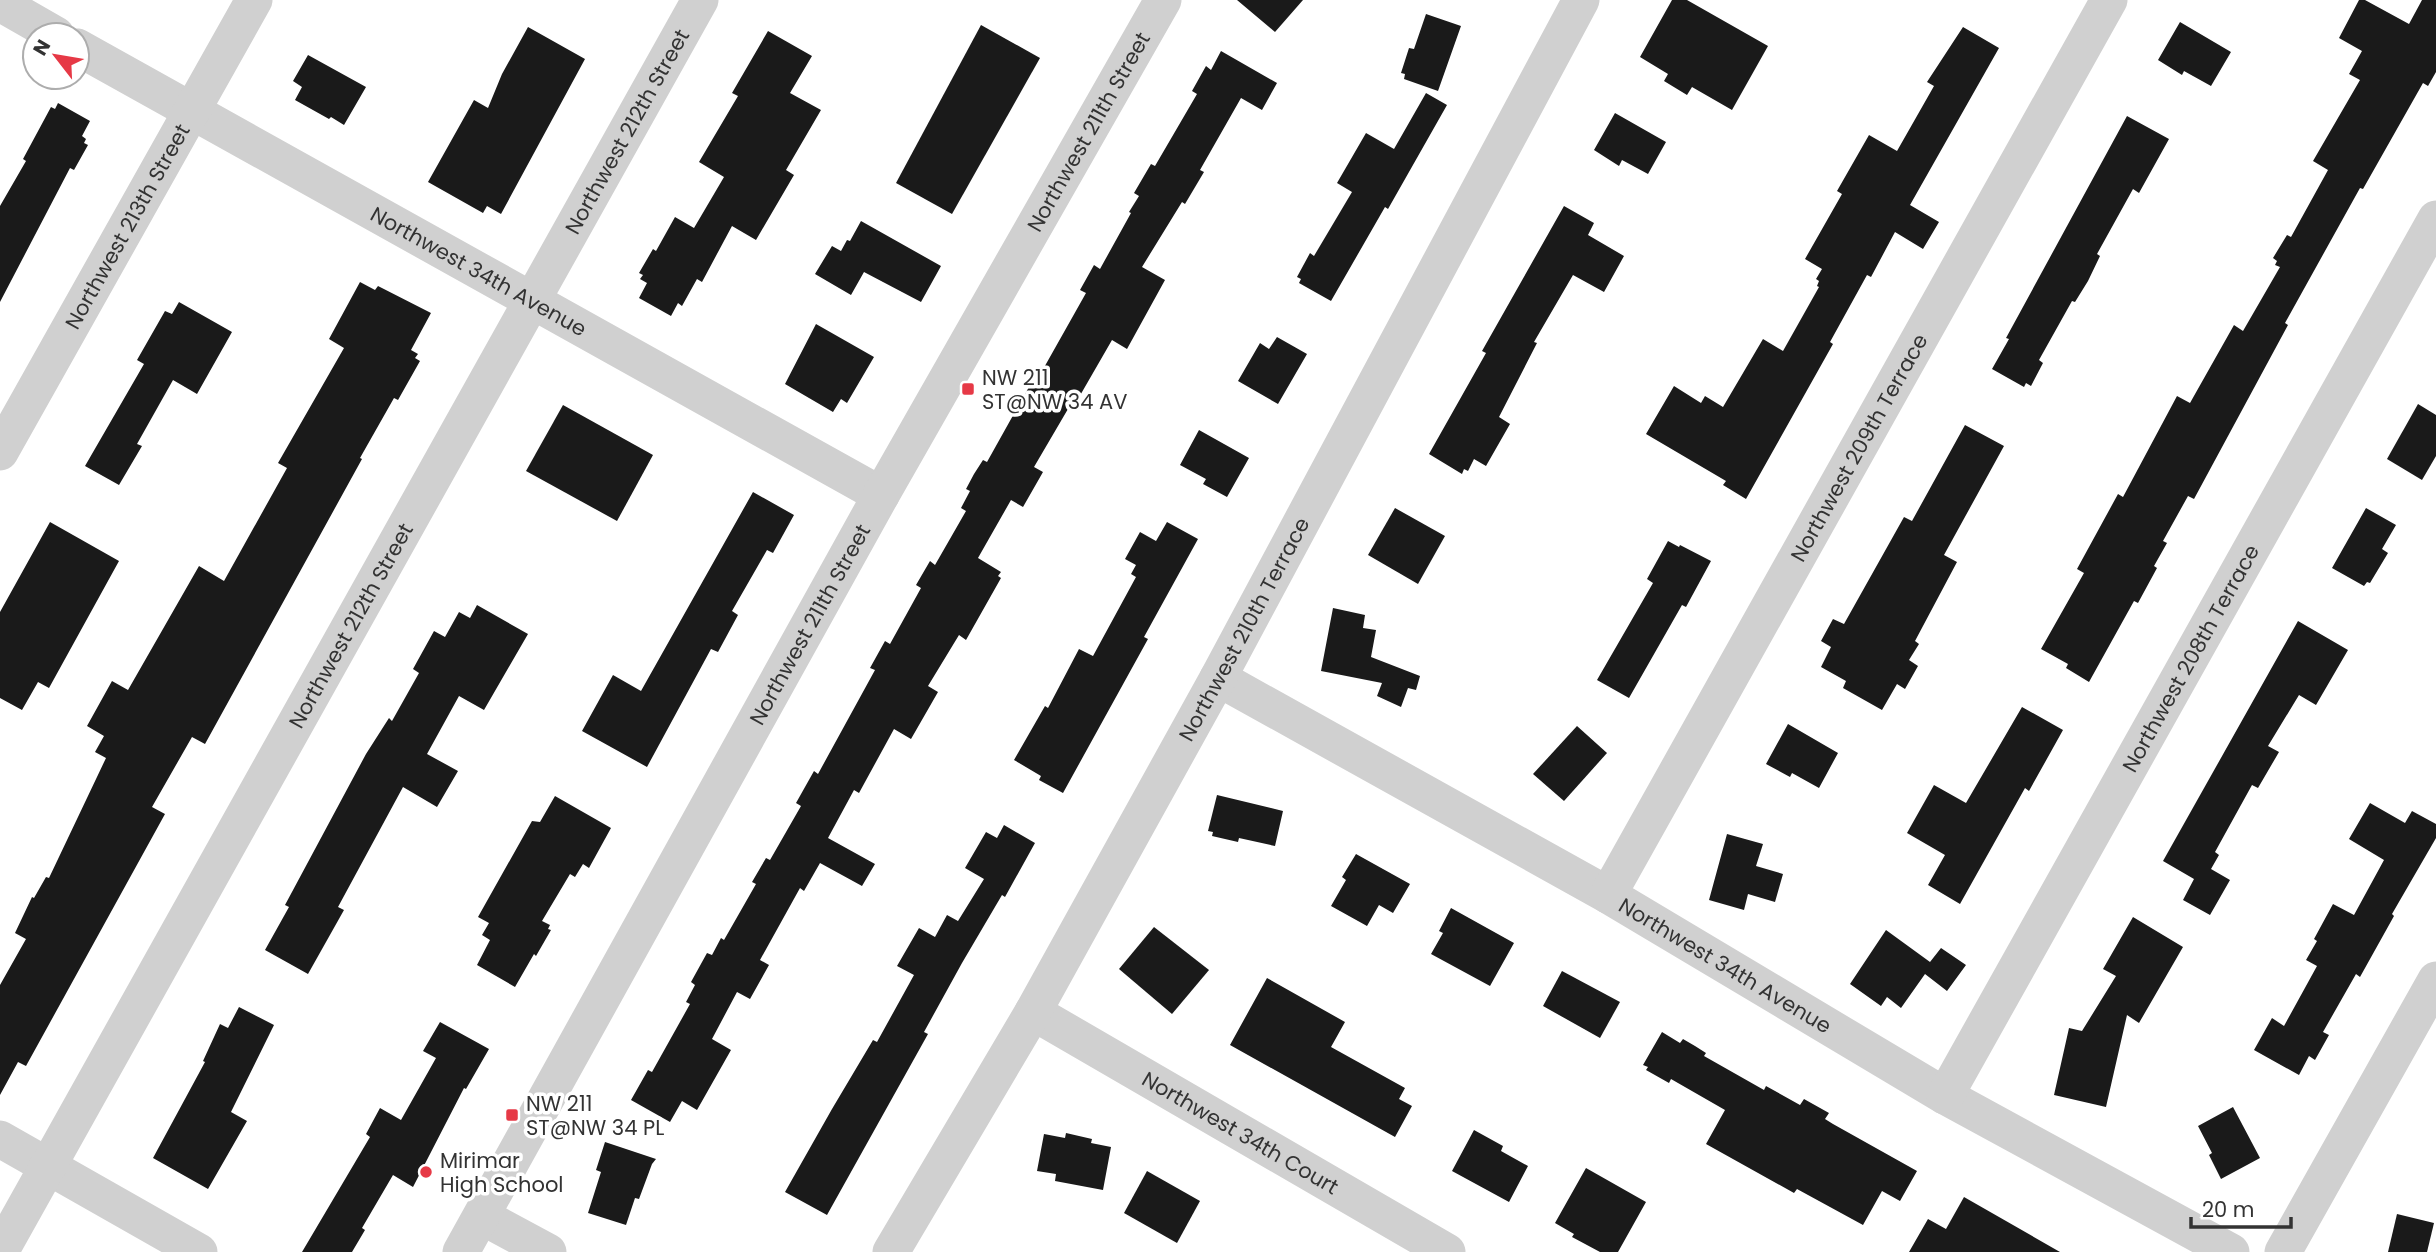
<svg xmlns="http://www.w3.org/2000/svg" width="2436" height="1252" font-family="Poppins,sans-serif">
	<rect width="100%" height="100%" fill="#fff"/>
	<g fill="#1a1a1a">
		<path d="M1237 0H1303L1275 32Z"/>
		<path d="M1672 0H1687L1768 46 1732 110 1692 87 1687 95 1664 81 1668 74 1640 57Z"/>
		<path d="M2359 0H2365L2409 24 2422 0H2436V72L2428 86 2423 83 2363 189 2360 188 2285 323 2288 325 2194 499 2188 496 2163 541 2167 543 2154 566 2157 568 2138 603 2134 601 2089 682 2066 668 2068 664 2041 649 2084 573 2077 569 2118 494 2123 497 2177 396 2190 403 2234 325 2243 331 2280 267 2275 265 2277 261 2273 258 2287 235 2291 237 2328 170 2313 161 2360 80 2349 74 2362 51 2339 38Z"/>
		<path d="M1426 14 1461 26 1438 91 1404 79 1405 74 1401 73 1409 48 1414 49Z"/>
		<path d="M2180 22 2231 52 2211 86 2184 71 2182 75 2158 60Z"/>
		<path d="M981 25 1040 58 952 214 896 183Z"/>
		<path d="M528 27 585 59 501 214 487 206 483 213 428 182 474 100 488 108 502 74Z"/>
		<path d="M1963 27 1999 48 1910 205 1939 222 1923 249 1895 232 1871 277 1867 275 1830 342 1833 344 1746 499 1723 485 1726 481 1646 434 1674 386 1701 403 1705 396 1723 407 1763 339 1783 351 1819 287 1817 286 1819 281 1816 279 1822 269 1805 259 1842 194 1837 191 1869 135 1897 151 1934 86 1927 82Z"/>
		<path d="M768 31 812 56 790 93 821 110 786 170 794 175 756 240 732 226 702 282 697 279 682 306 678 303 671 316 639 298 647 283 640 279 643 275 639 273 653 249 656 251 675 217 694 228 724 177 699 162 738 96 732 93Z"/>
		<path d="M1221 51 1277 83 1262 110 1241 98 1200 170 1204 172 1185 204 1182 202 1142 267 1165 280 1127 349 1112 340 1078 399 1075 397 1034 467 1043 472 1023 507 1011 500 978 558 1001 572 998 576 1001 578 966 640 959 635 928 686 938 692 911 739 894 729 859 793 854 790 828 838 875 864 862 886 820 863 804 891 800 888 760 960 769 965 750 999 737 992 712 1039 731 1050 697 1110 682 1101 670 1122 631 1100 648 1070 652 1072 690 1004 686 1002 695 985 691 982 707 953 712 955 721 938 724 940 756 884 752 882 766 858 770 860 801 806 796 803 814 771 818 774 875 670 870 668 885 641 890 644 921 588 916 585 930 561 935 565 966 511 961 508 970 491 966 489 974 474 983 460 987 462 1034 378 1037 380 1086 293 1080 290 1094 265 1100 269 1131 213 1129 212 1139 196 1134 193 1151 164 1155 166 1197 94 1192 91 1206 66 1211 70Z"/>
		<path d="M308 55 366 87 344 125 331 117 329 119 295 100 302 87 293 81Z"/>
		<path d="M1426 93 1447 105 1388 209 1385 207 1331 301 1299 283 1301 279 1297 277 1310 253 1314 256 1352 192 1337 183 1366 133 1394 149Z"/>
		<path d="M58 103 90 121 82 136 86 139 84 143 88 145 74 170 70 168 0 302V206L26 161 23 159 51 107 55 109Z"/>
		<path d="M1615 113 1666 142 1648 174 1622 160 1619 166 1594 150Z"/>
		<path d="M2127 116 2169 139 2139 193 2133 189 2097 254 2100 256 2088 281 2075 302 2072 301 2039 360 2043 363 2031 386 2026 383 2024 387 1992 369 2009 339 2006 338Z"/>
		<path d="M1564 206 1594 223 1588 235 1624 256 1604 292 1573 275 1534 342 1537 343 1499 417 1510 424 1486 466 1474 459 1468 471 1464 469 1462 474 1429 454 1486 353 1482 351Z"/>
		<path d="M861 221 941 266 921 302 864 272 851 295 815 274 832 246 841 251 847 240 850 241Z"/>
		<path d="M360 282 375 290 378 286 431 313 411 350 418 354 415 358 420 361 398 400 394 398 360 458 362 459 205 744 192 737 152 807 165 814 26 1066 18 1062 0 1095V985L26 939 15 933 32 897 34 898 46 877 49 878 106 758 95 752 104 736 87 726 112 681 128 690 199 566 224 581 287 468 278 463 344 348 329 339Z"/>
		<path d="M179 302 232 332 197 394 173 380 137 444 142 446 119 485 85 466 144 364 137 360 165 311 172 314Z"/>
		<path d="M816 324 874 357 847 403 841 399 833 412 785 384Z"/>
		<path d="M1277 337 1307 354 1278 404 1238 381 1260 343 1269 349Z"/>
		<path d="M2418 404 2436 415V456L2422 480 2387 459Z"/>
		<path d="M563 405 653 455 617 521 526 471Z"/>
		<path d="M1965 425 2004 446 1944 555 1957 562 1915 641 1919 644 1909 660 1918 666 1905 689 1897 684 1882 710 1843 688 1846 681 1821 667 1831 647 1821 641 1833 619 1844 624 1904 517 1912 521Z"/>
		<path d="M1199 430 1249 458 1227 497 1203 484 1206 479 1180 465Z"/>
		<path d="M753 492 794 515 773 553 767 550 732 611 738 615 718 652 711 649 647 767 582 731 613 675 641 691Z"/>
		<path d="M1395 508 1445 536 1418 584 1368 555Z"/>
		<path d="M2366 508 2396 525 2382 549 2388 553 2370 583 2367 582 2364 586 2332 568Z"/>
		<path d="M50 522 119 561 49 688 38 682 22 710 0 698V612Z"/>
		<path d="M1167 522 1198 539 1144 637 1148 639 1063 793 1039 780 1041 776 1014 760 1045 706 1048 708 1079 649 1093 656 1136 577 1131 574 1136 565 1125 559 1140 532 1156 541Z"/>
		<path d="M1668 541 1679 547 1680 545 1711 561 1686 607 1682 605 1629 698 1597 680 1653 583 1647 579Z"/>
		<path d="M477 605 528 634 484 710 459 696 427 754 458 771 437 807 403 787 338 907 344 910 308 974 265 950 289 907 285 905 366 754 389 718 392 721 419 673 413 669 434 631 445 637 459 612 470 618Z"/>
		<path d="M1333 608 1365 615 1363 628 1376 630 1371 657 1420 676 1416 690 1408 688 1401 707 1377 696 1382 683 1321 671Z"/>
		<path d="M2298 621 2348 650 2316 705 2299 695 2268 746 2279 752 2258 788 2252 785 2215 852 2219 855 2211 869 2230 880 2210 915 2183 900 2194 879 2163 861Z"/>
		<path d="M2022 707 2063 730 2029 791 2025 788 1960 904 1928 885 1945 855 1907 833 1934 785 1966 803Z"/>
		<path d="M1788 724 1838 753 1819 788 1792 773 1790 777 1766 764Z"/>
		<path d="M1577 726 1607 753 1564 801 1533 774Z"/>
		<path d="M1217 795 1283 811 1275 846 1239 838 1238 842 1212 836 1213 832 1208 831Z"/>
		<path d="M555 796 611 828 589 868 583 864 575 877 570 874 542 921 550 925 548 929 551 930 536 956 534 954 515 987 477 965 490 940 482 935 489 923 478 917 532 821 540 822Z"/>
		<path d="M2370 803 2405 823 2412 811 2436 824V838L2392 914 2394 916 2360 977 2356 974 2323 1032 2329 1035 2315 1060 2309 1056 2299 1075 2254 1050 2272 1018 2284 1026 2317 966 2306 960 2317 941 2314 939 2333 904 2354 915 2384 860 2349 839Z"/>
		<path d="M1004 825 1035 843 1005 897 1002 895 962 963 924 1032 928 1034 827 1215 785 1192 832 1109 873 1040 877 1042 914 975 897 966 919 928 935 937 947 915 958 921 984 879 965 868 986 832 997 838Z"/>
		<path d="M1727 834 1763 844 1756 866 1783 874 1775 902 1748 894 1744 910 1709 900Z"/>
		<path d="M1356 854 1410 884 1393 913 1379 905 1367 926 1331 906 1346 880 1342 877Z"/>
		<path d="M1451 908 1514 943 1490 986 1431 954 1443 933 1439 931Z"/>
		<path d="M2133 917 2183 947 2139 1023 2127 1015 2106 1107 2054 1095 2069 1028 2082 1031 2116 976 2103 969Z"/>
		<path d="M1154 927 1209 970 1172 1014 1119 969Z"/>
		<path d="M1886 930 1930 962 1941 948 1966 965 1947 991 1925 974 1901 1008 1887 997 1881 1006 1850 984Z"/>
		<path d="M1562 971 1620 1002 1600 1038 1543 1006Z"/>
		<path d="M1267 978 1345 1022 1331 1047 1405 1088 1399 1099 1412 1106 1395 1137 1230 1045Z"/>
		<path d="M239 1007 274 1025 231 1112 247 1121 208 1189 153 1158 205 1062 203 1061 220 1024 228 1028Z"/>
		<path d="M440 1022 489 1049 466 1089 464 1088 413 1187 393 1175 362 1228 365 1230 352 1252H302L370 1137 366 1134 380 1108 401 1120 436 1058 423 1051Z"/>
		<path d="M1662 1032 1680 1043 1683 1039 1695 1046 1706 1053 1704 1056 1764 1090 1766 1086 1800 1105 1804 1099 1829 1113 1825 1119 1833 1124 1917 1171 1900 1201 1882 1191 1863 1225 1797 1189 1794 1193 1706 1144 1725 1110 1671 1079 1669 1083 1646 1070 1648 1067 1643 1065Z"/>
		<path d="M2233 1107 2260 1158 2221 1179 2209 1155 2212 1153 2198 1126Z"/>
		<path d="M1474 1130 1503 1146 1501 1151 1528 1166 1509 1202 1452 1171Z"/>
		<path d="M1066 1133 1092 1139 1091 1143 1111 1147 1103 1190 1055 1181 1056 1174 1037 1171 1044 1134 1065 1138Z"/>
		<path d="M605 1142 656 1159 652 1164 639 1199 635 1198 626 1225 588 1213 601 1172 596 1170Z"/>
		<path d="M1586 1168 1646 1202 1618 1252H1600L1572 1237 1574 1234 1555 1223Z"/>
		<path d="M1147 1171 1200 1201 1177 1243 1124 1213Z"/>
		<path d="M1964 1197 2020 1229 2060 1252H1909L1928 1219 1946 1229Z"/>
		<path d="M2397 1214 2434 1223 2427 1252H2388Z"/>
	</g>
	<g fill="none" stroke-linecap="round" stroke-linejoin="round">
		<g stroke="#d0d0d0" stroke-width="37">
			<path d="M0 3 56 35"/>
			<path id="s1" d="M77 47 881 495"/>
			<path id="s2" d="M0 452 254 0"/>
			<path id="s3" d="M1218 678 1608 895 1945 1096 2231 1252"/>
			<path id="s4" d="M1608 895 2109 0"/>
			<path id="s5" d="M1033 1012 1447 1252"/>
			<path id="s6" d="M1945 1096 2436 219"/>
			<path d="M0 1139 199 1252"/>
			<path d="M483 1217 548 1252"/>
			<path id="s7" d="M0 1252 700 0"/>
			<path id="s8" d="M461 1252 881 495 1163 0"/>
			<path id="s9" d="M891 1252 1033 1012 1218 678 1581 0"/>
			<path d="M2283 1252 2436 980"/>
		</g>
	</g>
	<g fill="#e63946" stroke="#fff" stroke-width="2.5">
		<rect x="961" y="382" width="14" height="14" rx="3.5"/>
		<rect x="505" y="1108" width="14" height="14" rx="3.5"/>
		<circle cx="426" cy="1172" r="7"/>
	</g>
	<g text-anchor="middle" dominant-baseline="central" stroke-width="7" stroke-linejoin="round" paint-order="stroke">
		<g font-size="21" fill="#333" stroke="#fff">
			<text stroke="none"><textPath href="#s7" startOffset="1284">Northwest 212th Street</textPath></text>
			<text stroke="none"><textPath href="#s8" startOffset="1284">Northwest 211th Street</textPath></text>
			<text stroke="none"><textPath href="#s2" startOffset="259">Northwest 213th Street</textPath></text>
			<text stroke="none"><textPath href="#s1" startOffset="460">Northwest 34th Avenue</textPath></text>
			<text stroke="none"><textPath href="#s4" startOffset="513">Northwest 209th Terrace</textPath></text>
			<text stroke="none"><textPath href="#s8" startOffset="718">Northwest 211th Street</textPath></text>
			<text stroke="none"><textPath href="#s7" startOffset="718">Northwest 212th Street</textPath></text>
			<text stroke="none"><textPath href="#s9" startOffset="716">Northwest 210th Terrace</textPath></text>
			<text stroke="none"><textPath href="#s6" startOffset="502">Northwest 208th Terrace</textPath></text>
			<text stroke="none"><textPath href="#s3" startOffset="583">Northwest 34th Avenue</textPath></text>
			<text stroke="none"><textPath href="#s5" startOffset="240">Northwest 34th Court</textPath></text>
		</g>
		<g font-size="21" fill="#333" stroke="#fff" text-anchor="start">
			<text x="982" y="377">NW 211<tspan x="982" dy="24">ST@NW 34 AV</tspan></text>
			<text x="526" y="1103">NW 211<tspan x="526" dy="24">ST@NW 34 PL</tspan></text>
			<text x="440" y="1160">Mirimar<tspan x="440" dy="24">High School</tspan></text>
		</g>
	</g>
	<g transform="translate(56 56) rotate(301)"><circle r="33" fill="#ffffff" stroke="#adadad" stroke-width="2"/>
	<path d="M0-5L12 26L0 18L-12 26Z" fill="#e63946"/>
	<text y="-10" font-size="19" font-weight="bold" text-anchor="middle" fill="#333333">N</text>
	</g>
	<path d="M2191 1217v10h100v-10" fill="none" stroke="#333333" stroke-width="3.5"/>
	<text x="2202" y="1217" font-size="21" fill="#333333" stroke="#ffffff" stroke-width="5" paint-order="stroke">20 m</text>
</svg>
